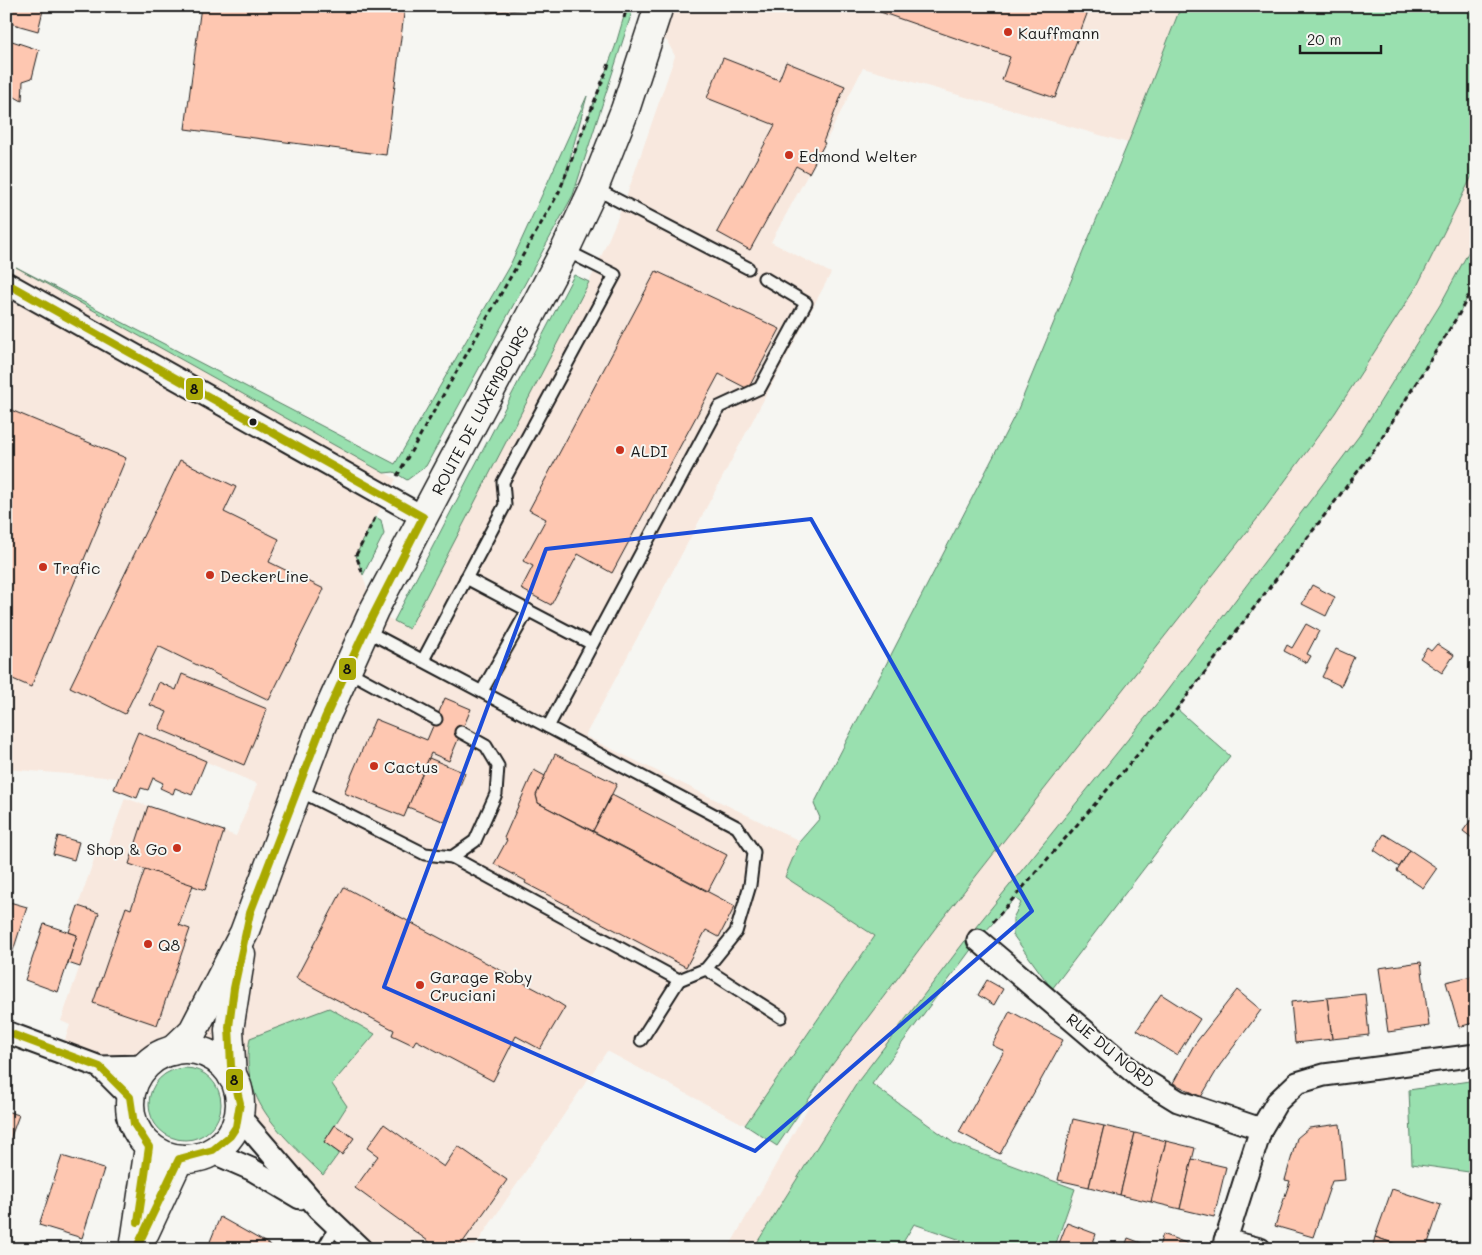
<svg xmlns="http://www.w3.org/2000/svg" width="1482" height="1255" font-family="Mali,sans-serif">
	<rect width="100%" height="100%" fill="#f6f6f2"/>
	<filter id="ink" filterUnits="userSpaceOnUse"><feTurbulence type="fractalNoise" baseFrequency=".02" numOctaves="2"/><feDisplacementMap in="SourceGraphic" scale="10" xChannelSelector="R" yChannelSelector="G"/><feConvolveMatrix kernelMatrix="1 2 1 2 8 2 1 2 1" color-interpolation-filters="sRGB"/></filter>
	<g filter="url(#ink)">
		<g fill="#f8e8de">
			<path d="M659 6H1181L1128 143 863 68 825 143 771 242 831 273 585 736 800 841 786 877 875 936 745 1125 607 1051 473 1249H361L239 1116 238 1088 232 1076 212 1057 200 1051H172L158 1056 145 1066 61 1052 70 1025 61 1021 98 913 78 906 98 848 106 851 125 798 236 836 257 784 138 732 118 778 6 769V288L16 267 396 479 356 555 374 610 408 629 597 266 624 203 675 56 667 41 650 35Z"/>
			<path d="M1476 168V238L1440 305 1360 436 1163 696 971 933 859 1080 753 1249H728L832 1065 943 918 1335 413 1417 286Z"/>
		</g>
		<g fill="#99e0af" stroke="#5a7e66">
			<path d="M627 6H634L573 195 426 466 407 480 394 472 384 473 16 267 395 464 511 263 587 96 563 184 615 47Z"/>
			<path d="M1181 6H1476V168L1417 286 1335 413 1257 519 943 918 832 1065 777 1146 745 1125 875 936 785 877 800 841 820 818 814 804 1018 409 1128 143Z"/>
			<path d="M1476 238V281L1459 314 1375 449 1177 709 1230 756 1052 989 1013 935V918L1021 903 1015 898 978 940 872 1084 955 1144 1075 1189 1054 1249H987L914 1224 899 1249H753L859 1080 971 933 1163 696 1359 436 1440 305Z"/>
			<path d="M574 275 589 282 409 629 394 621Z"/>
			<path d="M375 517 381 520 384 534 363 575 356 555Z"/>
			<path d="M329 1008 375 1034 332 1084 347 1106 324 1142 339 1153 323 1175C283 1135 238 1101 250 1038Z"/>
			<circle cx="185" cy="1104" r="36"/>
			<path d="M1476 1080V1173L1412 1164 1409 1090Z"/>
		</g>
		<g fill="#fec7b1" stroke="#1c1c1c">
			<path d="M6 6H44L38 31 6 22Z"/>
			<path d="M201 6H405L386 155 185 129Z"/>
			<path d="M486 6H540V8L487 13Z"/>
			<path d="M863 6H1090L1055 98 1002 80 1010 57Z"/>
			<path d="M6 39 39 50 32 78 23 81 22 101 6 92Z"/>
			<path d="M723 58 779 80 786 62 845 86 823 142 825 143 809 173 796 166 750 250 717 232 775 125 707 98Z"/>
			<path d="M656 271 780 329 748 389 719 374 612 573 578 554 551 605 521 589 533 566 523 561 546 519 529 510Z"/>
			<path d="M6 408 126 458 31 687 6 676Z"/>
			<path d="M180 460 236 487 224 512 279 539 269 562 324 589 269 700 158 646 125 714 70 687Z"/>
			<path d="M1312 585 1335 597 1326 616 1302 604Z"/>
			<path d="M1306 624 1319 631 1307 654 1311 656 1307 663 1284 651 1287 645 1292 648Z"/>
			<path d="M1437 644 1454 655 1442 673 1420 658 1427 648 1431 651Z"/>
			<path d="M1336 649 1354 657 1341 686 1322 677Z"/>
			<path d="M182 674 267 709 244 765 159 729 167 712 150 705 159 682 176 690Z"/>
			<path d="M445 698 471 709 449 761 431 753 404 817 344 793 375 719 427 740Z"/>
			<path d="M138 732 206 761 192 795 175 788 173 794 160 788 163 783 153 778 148 790 141 788 137 798 114 789Z"/>
			<path d="M555 754 617 784 593 831 538 803 536 795Z"/>
			<path d="M429 758 465 773 445 822 408 807Z"/>
			<path d="M534 770 545 776 536 795 538 803 735 906 719 937 706 930 686 967 525 883 526 881 494 864 507 840 504 838Z"/>
			<path d="M612 795 727 855 708 891 593 831Z"/>
			<path d="M148 806 224 831 205 890 129 864Z"/>
			<path d="M1476 813V841L1463 831Z"/>
			<path d="M1384 834 1410 850 1399 867 1374 850Z"/>
			<path d="M58 836 79 842 74 860 53 854Z"/>
			<path d="M1410 850 1437 868 1423 888 1397 871Z"/>
			<path d="M145 869 193 885 179 925 190 929 157 1025 93 1003 126 907 131 909Z"/>
			<path d="M344 887 543 993 565 1007 540 1049 516 1036 493 1081 416 1040 413 1045 392 1035 394 1030 296 978Z"/>
			<path d="M6 901 27 907 6 973Z"/>
			<path d="M78 906 99 913 80 967 68 963 77 935 69 932Z"/>
			<path d="M44 924 77 935 58 992 25 980Z"/>
			<path d="M1421 962 1429 1026 1388 1032 1379 968Z"/>
			<path d="M1476 975V1022L1459 1027 1446 982Z"/>
			<path d="M987 980 1003 989 994 1005 978 995Z"/>
			<path d="M1237 990 1261 1010 1220 1065 1201 1097 1173 1083 1194 1045Z"/>
			<path d="M1161 994 1200 1019 1177 1055 1137 1030Z"/>
			<path d="M1365 994 1369 1035 1332 1039 1327 998Z"/>
			<path d="M1327 998 1332 1039 1295 1043 1291 1002Z"/>
			<path d="M1010 1011 1063 1040 1000 1154 959 1132 1004 1051 992 1045Z"/>
			<path d="M6 1111 19 1115 6 1150Z"/>
			<path d="M1073 1119 1104 1126 1089 1187 1058 1180Z"/>
			<path d="M384 1124 444 1167 458 1146 507 1180 458 1249H439L355 1188 378 1156 367 1148Z"/>
			<path d="M1340 1124 1345 1180 1332 1181 1313 1237 1275 1226 1290 1181 1285 1180 1297 1138 1309 1128Z"/>
			<path d="M335 1125 354 1138 342 1155 324 1142Z"/>
			<path d="M1104 1126 1135 1133 1120 1195 1089 1187Z"/>
			<path d="M1135 1133 1166 1141 1151 1202 1120 1195Z"/>
			<path d="M1166 1141 1195 1148 1180 1209 1151 1202Z"/>
			<path d="M62 1156 104 1169 82 1238 39 1225Z"/>
			<path d="M1192 1159 1226 1167 1214 1217 1180 1209Z"/>
			<path d="M1392 1189 1441 1205 1426 1249H1410L1375 1237Z"/>
			<path d="M220 1217 277 1249H207Z"/>
			<path d="M1067 1223 1096 1234 1091 1249H1057Z"/>
			<path d="M1163 1234 1201 1249H1158Z"/>
			<path d="M1375 1237 1410 1249H1372Z"/>
			<path d="M1128 1238 1157 1249H1124Z"/>
		</g>
		<g fill="none" stroke-linecap="round" stroke-linejoin="round">
			<g stroke="#1c1c1c" stroke-width="15">
				<g id="service">
					<path d="M594 188 748 268"/>
					<path d="M466 578 592 644"/>
					<path d="M365 630 737 827 754 852 750 885 736 932 706 969 679 980"/>
					<path d="M423 660 505 505 503 482 615 275 565 250"/>
					<path d="M346 670 436 719"/>
					<path d="M482 691 528 610"/>
					<path d="M548 727 719 407 760 388 806 303 764 278"/>
					<path d="M298 790 425 854 452 857 475 841 496 794 498 766 486 746 461 732"/>
					<path d="M452 857 679 980 641 1040"/>
					<path d="M706 969 781 1017"/>
					<path d="M323 1249 336 1226"/>
				</g>
			</g>
			<g stroke="#1c1c1c" stroke-width="25">
				<g id="minor">
					<path d="M6 283 423 517"/>
					<path d="M978 940 1139 1077 1178 1101 1261 1129"/>
					<path d="M6 1032 100 1067 145 1066"/>
					<path d="M100 1067 130 1097"/>
					<path d="M239 1116 319 1209 361 1249"/>
					<path d="M212 1152 251 1169 300 1198"/>
					<path d="M1225 1240 1260 1249"/>
					<path d="M1223 1249 1261 1129 1277 1102 1297 1083 1324 1075 1476 1055"/>
				</g>
			</g>
			<g stroke="#1c1c1c" stroke-width="31">
				<g id="primary">
					<circle cx="185" cy="1104" r="55"/>
					<path d="M172 1051 193 1031 244 933 321 727 374 610 565 250 594 188 625 110 659 6"/>
					<path d="M232 1076 229 1030 241 954"/>
					<path d="M145 1232 179 1159"/>
					<path d="M134 1249 149 1147"/>
				</g>
			</g>
			<g stroke="#1c1c1c" stroke-width="3" stroke-dasharray="5 4" stroke-linecap="butt">
				<path d="M624 18 627 6"/>
				<path d="M397 476 559 192 609 64"/>
				<path d="M362 572 356 555 376 516"/>
				<path d="M993 922 1177 709 1375 449 1459 314 1476 281"/>
				<path d="M116 1117 123 1137"/>
				<path d="M1476 1249V1248"/>
			</g>
			<use href="#service" stroke="#f6f6f2" stroke-width="11"/>
			<use href="#minor" stroke="#f6f6f2" stroke-width="21"/>
			<use href="#primary" stroke="#f6f6f2" stroke-width="28"/>
			<g stroke="#f6f6f2" stroke-width="11">
				<g id="bus-1">
					<path d="M6 283 423 517 362 637 325 718 250 913 234 988 229 1027 231 1066 240 1103 236 1127 230 1136 213 1150 179 1159 136 1249"/>
					<path d="M6 1032 100 1067 130 1097 134 1124 149 1147 138 1222"/>
				</g>
			</g>
			<use href="#bus-1" stroke="#a9a906" stroke-width="8"/>
		</g>
	</g>
	<path fill="none" stroke="#1d4ed8" stroke-width="4" stroke-linejoin="round" d="M811 519 1032 911 755 1151 384 987 546 549Z"/>
	<g fill="#c8321e" stroke="#f6f6f2" stroke-width="2">
		<circle cx="1008" cy="32" r="5"/>
		<circle cx="789" cy="155" r="5"/>
		<circle cx="620" cy="450" r="5"/>
		<circle cx="43" cy="567" r="5"/>
		<circle cx="210" cy="575" r="5"/>
		<circle cx="374" cy="766" r="5"/>
		<circle cx="177" cy="848" r="5"/>
		<circle cx="148" cy="944" r="5"/>
		<circle cx="420" cy="985" r="5"/>
	</g>
	<circle fill="#1c1c1c" stroke="#f6f6f2" stroke-width="2" cx="253" cy="422" r="4.5"/>
	<g text-anchor="middle" dominant-baseline="central" stroke-width="4" stroke-linejoin="round" paint-order="stroke">
		<g font-size="16" fill="#1c1c1c" stroke="#f6f6f2" text-anchor="start">
			<text x="1018" y="32">Kauffmann</text>
			<text x="799" y="155">Edmond Welter</text>
			<text x="630" y="450">ALDI</text>
			<text x="53" y="567">Trafic</text>
			<text x="220" y="575">DeckerLine</text>
			<text x="384" y="766">Cactus</text>
			<text x="167" y="848" text-anchor="end">Shop &amp; Go</text>
			<text x="158" y="944">Q8</text>
			<text x="430" y="976">Garage Roby<tspan x="430" dy="18">Cruciani</tspan></text>
		</g>
		<g font-size="16" fill="#1c1c1c" stroke="#f6f6f2">
			<text transform="translate(480 410) rotate(-62)">ROUTE DE LUXEMBOURG</text>
			<text transform="translate(1111 1050) rotate(39)">RUE DU NORD</text>
		</g>
	</g>
	<g stroke="#f6f6f2" stroke-width="2">
		<rect x="185" y="377" width="19" height="24" rx="5" fill="#a9a906"/>
		<rect x="338" y="657" width="19" height="24" rx="5" fill="#a9a906"/>
		<rect x="225" y="1068" width="19" height="24" rx="5" fill="#a9a906"/>
	</g>
	<g font-size="14" text-anchor="middle" font-weight="bold" fill="#111">
		<text x="194" y="394">8</text>
		<text x="347" y="674">8</text>
		<text x="234" y="1085">8</text>
	</g>
	<rect width="1482" height="1255" fill="none" stroke="#f6f6f2" stroke-width="25"/>
	<rect x="12" y="12" width="1457" height="1230" fill="none" stroke="#1c1c1c" stroke-width="2" filter="url(#ink)"/>
	<path d="M1300 45v8h81v-8" fill="none" stroke="#1c1c1c" stroke-width="2.5"/>
	<text x="1307" y="45" font-size="15" fill="#1c1c1c" stroke="#f6f6f2" stroke-width="4" paint-order="stroke">20 m</text>
</svg>
